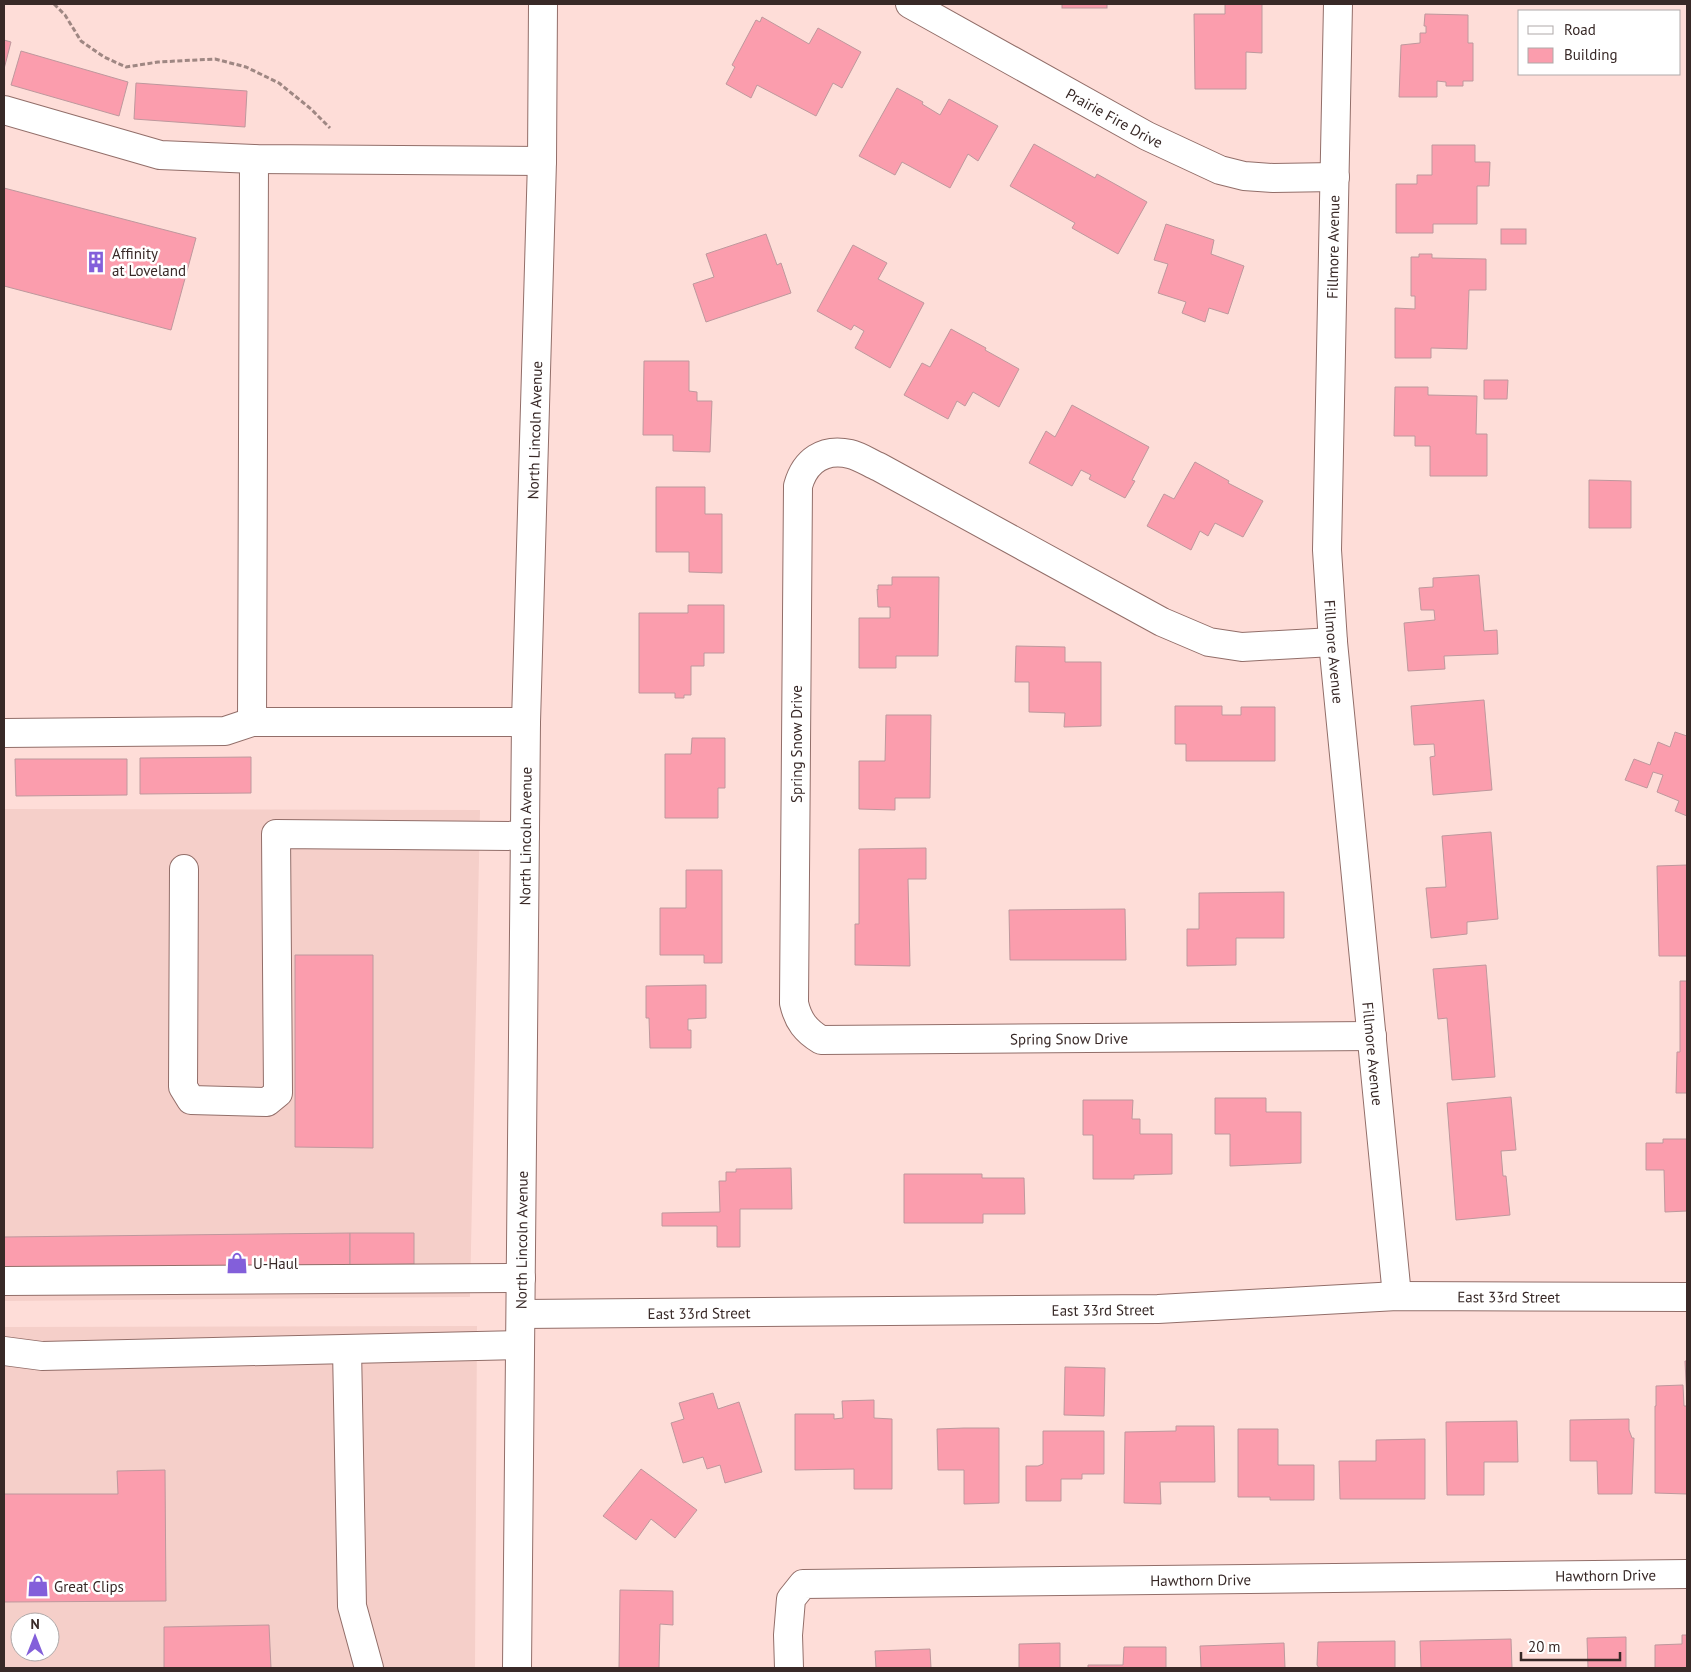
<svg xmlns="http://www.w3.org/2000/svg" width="1691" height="1672" font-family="'PT Sans',sans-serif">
	<rect width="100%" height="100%" fill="#feddd8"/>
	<g fill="#f5cfc9" fill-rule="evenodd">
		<path d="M4 809 480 810 470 1297 4 1301Z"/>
		<path d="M477 1326 475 1668H4V1327ZM20 1622H50V1652H20Z"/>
	</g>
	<g fill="#fb9dad" stroke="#be989d">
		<rect x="1062" y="4" width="45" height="4"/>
		<path d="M1225 4H1262V53L1246 52V89H1195L1194 14H1225Z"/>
		<path d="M1425 14 1468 15V43H1473V81H1463V86H1446V82L1437 81V97H1399L1401 45 1420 43V33H1426V26H1424Z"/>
		<path d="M762 17 809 44 818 28 861 52 842 88 833 83 816 116 757 85 751 98 726 84 735 67 732 65 756 20 760 22Z"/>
		<path d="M4 40 11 42 4 69Z"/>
		<path d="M21 51 128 82 119 116 11 85Z"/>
		<path d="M136 83 247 91 245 127 134 119Z"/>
		<path d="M897 88 923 102 922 104 940 115 949 99 998 126 978 161 968 154 950 188 902 162 895 175 859 156Z"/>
		<path d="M1034 144 1095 178 1097 174 1147 202 1118 254 1072 228 1075 223 1010 186Z"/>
		<path d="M1432 145H1475V162H1490L1489 186H1477V224H1433V233H1396V184H1417V175H1432Z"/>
		<path d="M4 188 196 238 171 330 4 286Z"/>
		<path d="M1166 224 1214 240 1211 254 1244 266 1228 314 1209 308 1205 322 1182 313 1186 302 1158 293 1168 264 1154 260Z"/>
		<rect x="1501" y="229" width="25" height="15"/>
		<path d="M766 234 777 265 781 263 791 293 706 322 693 284 714 277 706 254Z"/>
		<path d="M853 245 887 263 878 279 924 303 890 368 855 348 864 331 854 325 851 330 817 311Z"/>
		<path d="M1419 254H1432V258L1486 259V290H1469L1467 349 1431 348V358H1395V308L1415 309V296H1411V257H1419Z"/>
		<path d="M951 329 986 348 985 350 1019 369 999 407 973 392 965 406 957 401 948 419 904 395 922 363 930 367Z"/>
		<path d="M644 361H689V391L697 392V401H712L710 452 673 451V435H643Z"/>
		<path d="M1484 380H1508L1507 399H1484Z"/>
		<path d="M1395 387H1428V395L1477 396 1476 434H1487V476H1430V446H1415V436H1394Z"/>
		<path d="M1072 405 1149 447 1132 480 1135 481 1125 498 1089 479 1091 475 1081 470 1072 486 1029 463 1046 431 1055 437Z"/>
		<path d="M1195 462 1229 481 1228 483 1263 501 1243 537 1215 523 1208 536 1200 531 1191 550 1147 526 1164 494 1174 499Z"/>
		<path d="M1589 480 1631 481V528H1589Z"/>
		<path d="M656 487H705V514H722V573L689 572V552H656Z"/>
		<path d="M1479 575 1484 631 1497 630 1498 654 1444 656 1445 669 1408 671 1404 623 1435 620 1434 610H1421L1419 588 1433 587V578Z"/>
		<path d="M892 577H939L938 656H896V668H859V618H890V607H878L877 589 878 590V585H892Z"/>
		<path d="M688 605H724V653H704V666H691V695H684V698H675V693H639V613H688Z"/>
		<path d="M1016 646 1065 647V662H1101V726L1064 727 1065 713 1029 712V682H1015Z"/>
		<path d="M1484 700 1492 790 1433 795 1430 757 1435 756 1434 744 1414 745 1411 706Z"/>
		<path d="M1175 706H1222V715H1241V707H1275V761H1186V744H1175Z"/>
		<path d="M886 715H931L930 798H895V810L859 809V761H885Z"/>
		<path d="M1675 732 1687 736V816L1675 811 1679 801 1657 792 1663 775 1653 772 1647 788 1625 780 1634 759 1650 765 1658 742 1670 747Z"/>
		<path d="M692 738H725V788H718V818H665V754H691Z"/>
		<path d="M251 757V793L140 794V758Z"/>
		<path d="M15 759H127V795L16 796Z"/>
		<path d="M1491 832 1498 919 1467 922V934L1431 938 1426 888 1446 887 1442 836Z"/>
		<path d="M926 848V879H908L910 966 855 965V924H859V849Z"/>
		<path d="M1687 865V956H1659L1657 866Z"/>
		<path d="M686 870H722V963H704V955H660V908H686Z"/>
		<path d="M1284 892V938H1236V965L1187 966V929H1199V893Z"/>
		<path d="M1125 909 1126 960H1010L1009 910Z"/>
		<path d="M295 955H373V1148L295 1147Z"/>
		<path d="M1486 965 1495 1077 1452 1080 1447 1018 1438 1019 1433 969Z"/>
		<path d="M1680 981H1687V1093H1676L1677 1052H1680Z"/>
		<path d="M706 985V1018L688 1019V1030H691V1048H650L649 1018H646V986Z"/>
		<path d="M1511 1097 1516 1150 1501 1151 1503 1176H1506L1510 1215 1456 1220 1447 1103Z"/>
		<path d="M1215 1098H1266V1112H1301V1163L1230 1166V1134H1215Z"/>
		<path d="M1083 1100H1133L1132 1119H1140V1134H1172V1174L1134 1175V1179H1093V1135H1083Z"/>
		<path d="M1663 1139H1687V1211L1665 1212 1664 1170H1646V1143H1663Z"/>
		<path d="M791 1168 792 1209H740V1247H717V1226H662V1213L720 1212 719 1181H726V1172H736V1169Z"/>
		<path d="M904 1174H982V1178H1024L1025 1214H983V1223H904Z"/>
		<path d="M350 1233V1265L4 1268V1237Z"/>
		<path d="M350 1233H414V1264L350 1265Z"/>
		<path d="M1685 1361H1687V1401Z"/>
		<path d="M1065 1367 1105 1368 1104 1416 1064 1415Z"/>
		<path d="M1683 1385 1684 1406H1687V1494L1655 1493V1406H1656V1386Z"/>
		<path d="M713 1393 718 1409 739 1402 762 1472 725 1483 720 1465 707 1469 703 1457 683 1463 671 1423 684 1419 679 1403Z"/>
		<path d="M874 1400V1418L892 1419V1489H854V1469L795 1470V1414H834V1419L843 1418 842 1401Z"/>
		<path d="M1629 1419V1430L1632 1438H1634L1632 1494H1598L1597 1461H1570V1420Z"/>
		<path d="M1517 1421 1518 1462H1484V1495H1447L1446 1422Z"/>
		<path d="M1176 1426H1214L1215 1482H1160L1161 1504 1124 1503 1125 1432 1176 1431Z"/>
		<path d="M964 1428H999V1503L964 1504V1470H938L937 1429Z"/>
		<path d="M1238 1429H1278V1465H1314V1500H1270V1497H1238Z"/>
		<path d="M1043 1431H1104V1474H1082V1479H1061V1501H1026V1466H1038L1043 1464Z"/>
		<path d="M1425 1439V1499H1340L1339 1461H1376V1440Z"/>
		<path d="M641 1469 697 1510 675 1538 651 1519 636 1540 603 1516Z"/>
		<path d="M165 1470 166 1601 4 1602V1494H118L117 1471Z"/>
		<path d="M620 1590 673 1591V1625L660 1624 659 1668H619Z"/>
		<path d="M269 1625 271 1668H164V1627Z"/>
		<path d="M1682 1635H1687V1668H1655V1645L1682 1644Z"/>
		<path d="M1626 1637V1668H1588L1587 1638Z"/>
		<path d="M1511 1639 1512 1668H1421L1420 1641Z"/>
		<path d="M1395 1641V1668H1319L1317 1665 1318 1642Z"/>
		<path d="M1060 1643V1668H1019V1644Z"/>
		<path d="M1284 1643 1285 1668H1201L1200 1646Z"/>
		<path d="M1124 1647H1166V1668H1088V1665H1123Z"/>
		<path d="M930 1649 931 1668H876L875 1651Z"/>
	</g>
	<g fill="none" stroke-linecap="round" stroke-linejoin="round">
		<g stroke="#926e69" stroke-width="30">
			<g id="minor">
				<path id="s1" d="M910 4 1147 136 1220 170 1244 176 1273 178 1335 177"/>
				<path id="s2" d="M1338 4 1327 550 1333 642 1397 1296"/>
				<path d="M4 110 160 155 254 159 542 161"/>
				<path id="s3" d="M1333 642 1242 647 1209 642 1162 622 879 467C870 463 859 456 850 454 823 448 805 461 798 486L794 1003C798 1021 806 1031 821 1040L1372 1036"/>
				<path d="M252 722 254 159"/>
				<path d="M4 733 225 731 252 722H526"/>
				<path d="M184 869 183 1087 191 1100 267 1102 278 1093 276 834 525 836"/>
				<path d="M4 1281 521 1278"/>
				<path id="s4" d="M521 1314 1158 1309 1397 1296 1687 1297"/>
				<path d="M347 1349 352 1606 369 1668"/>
				<path d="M4 1351 42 1356 520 1345"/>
				<path id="s5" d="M517 1668 526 722 542 161 543 4"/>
				<path id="s6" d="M789 1668 788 1635 791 1599 803 1584 1687 1574"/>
			</g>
		</g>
		<path stroke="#9f8783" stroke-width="3" stroke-dasharray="5 2.5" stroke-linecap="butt" d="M54 4 65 15 81 41 104 57 126 67 158 62 215 59 246 67 279 83 311 109 330 128"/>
		<use href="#minor" stroke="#fff" stroke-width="28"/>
	</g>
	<defs>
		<g id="building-bare" transform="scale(1.725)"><path d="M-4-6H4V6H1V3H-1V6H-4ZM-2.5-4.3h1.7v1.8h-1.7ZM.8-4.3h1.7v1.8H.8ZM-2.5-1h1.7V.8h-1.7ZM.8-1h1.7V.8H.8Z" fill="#835fda" stroke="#fff" stroke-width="2.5" paint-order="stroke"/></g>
		<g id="shop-bare" transform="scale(1.725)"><path d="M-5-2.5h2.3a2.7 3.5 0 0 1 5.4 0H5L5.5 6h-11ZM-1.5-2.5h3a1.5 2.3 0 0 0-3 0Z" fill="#835fda" stroke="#fff" stroke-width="2.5" paint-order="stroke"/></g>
	</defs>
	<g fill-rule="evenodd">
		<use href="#building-bare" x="96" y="262"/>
		<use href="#shop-bare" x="237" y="1263"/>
		<use href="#shop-bare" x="38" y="1586"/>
	</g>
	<g text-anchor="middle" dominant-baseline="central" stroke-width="5" stroke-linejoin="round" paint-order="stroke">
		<g font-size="15" fill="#382927" stroke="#fff">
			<text stroke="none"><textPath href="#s1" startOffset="234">Prairie Fire Drive</textPath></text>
			<text transform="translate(1333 247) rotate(-89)">Fillmore Avenue</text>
			<text stroke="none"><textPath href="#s5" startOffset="1238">North Lincoln Avenue</textPath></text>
			<text stroke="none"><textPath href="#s2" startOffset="648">Fillmore Avenue</textPath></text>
			<text transform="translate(796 744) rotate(-90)">Spring Snow Drive</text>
			<text stroke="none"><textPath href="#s5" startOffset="832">North Lincoln Avenue</textPath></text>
			<text stroke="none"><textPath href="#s3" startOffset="1411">Spring Snow Drive</textPath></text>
			<text stroke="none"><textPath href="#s2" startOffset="1052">Fillmore Avenue</textPath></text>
			<text stroke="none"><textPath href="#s5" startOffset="428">North Lincoln Avenue</textPath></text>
			<text stroke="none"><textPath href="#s4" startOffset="988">East 33rd Street</textPath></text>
			<text stroke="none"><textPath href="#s4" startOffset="582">East 33rd Street</textPath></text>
			<text stroke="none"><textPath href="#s4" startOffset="178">East 33rd Street</textPath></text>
			<text stroke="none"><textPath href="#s6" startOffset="891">Hawthorn Drive</textPath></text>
			<text stroke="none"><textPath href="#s6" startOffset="486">Hawthorn Drive</textPath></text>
		</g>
		<g font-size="15" fill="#382927" stroke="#fff" text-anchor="start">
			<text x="112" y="253">Affinity<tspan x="112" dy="17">at Loveland</tspan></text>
			<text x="253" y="1263">U-Haul</text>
			<text x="54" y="1586">Great Clips</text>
		</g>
	</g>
	<rect width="1691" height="1672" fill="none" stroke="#382927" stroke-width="10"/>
	<rect x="1518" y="10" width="162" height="65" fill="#ffffff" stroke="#afa9a9"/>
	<rect x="1528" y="26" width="25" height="8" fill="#ffffff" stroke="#afa9a9"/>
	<text x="1564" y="35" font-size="15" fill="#382927">Road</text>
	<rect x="1528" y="48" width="25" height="15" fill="#fb9dad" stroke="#afa9a9"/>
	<text x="1564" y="60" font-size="15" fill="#382927">Building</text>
	<g transform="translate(35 1637)"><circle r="24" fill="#ffffff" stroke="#afa9a9"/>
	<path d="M0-4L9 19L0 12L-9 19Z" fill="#835fda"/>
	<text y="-8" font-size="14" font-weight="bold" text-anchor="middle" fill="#382927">N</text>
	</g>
	<path d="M1521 1652v8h99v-8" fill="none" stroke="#382927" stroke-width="2.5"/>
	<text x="1528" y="1652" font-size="15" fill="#382927" stroke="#ffffff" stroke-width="4" paint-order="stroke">20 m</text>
</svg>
